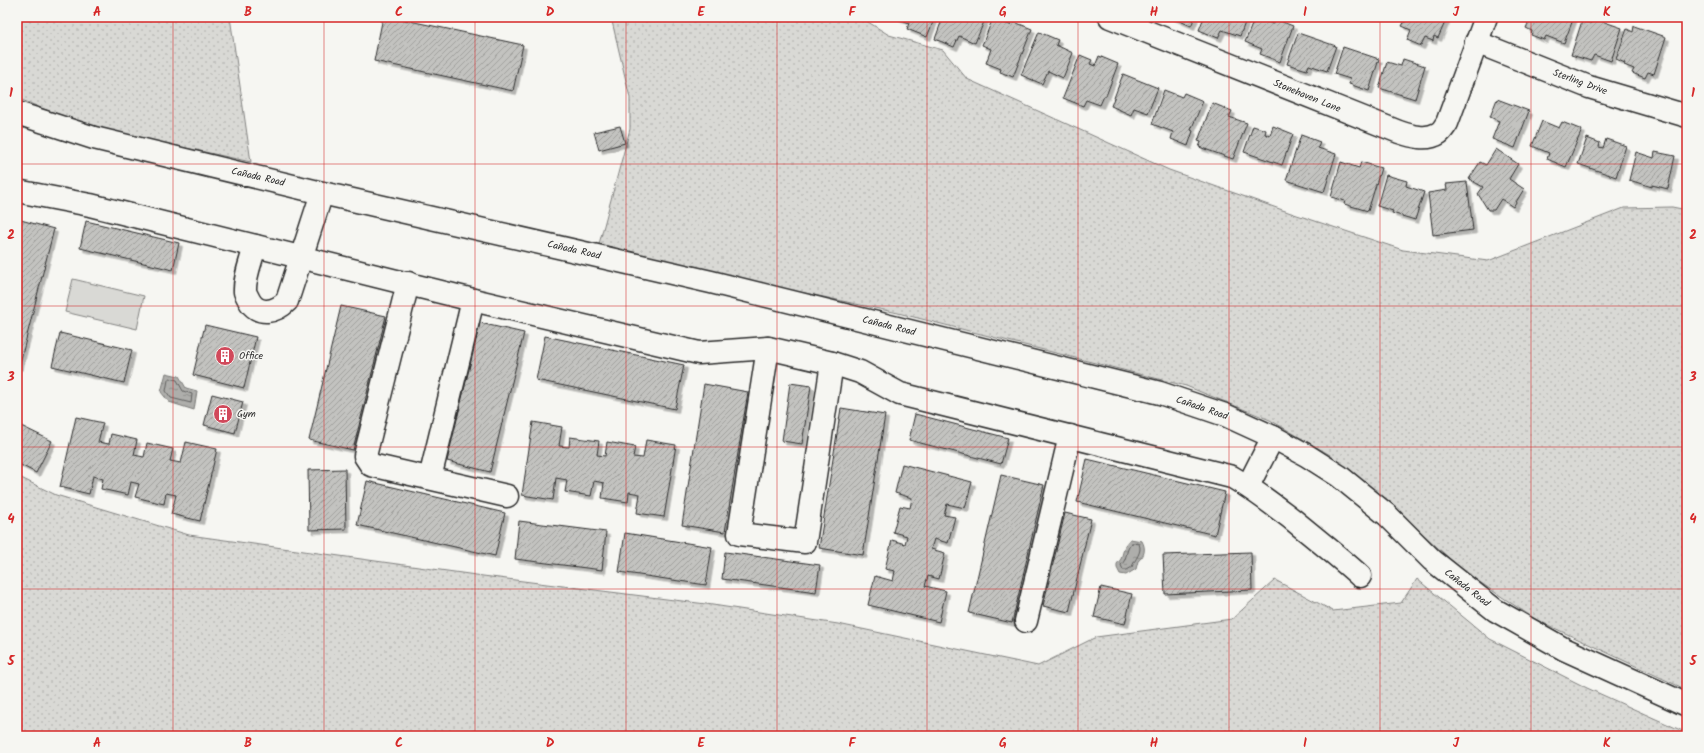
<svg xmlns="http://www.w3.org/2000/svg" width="1704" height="753" font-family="Kalam,sans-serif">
	<defs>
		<pattern id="green-dots" width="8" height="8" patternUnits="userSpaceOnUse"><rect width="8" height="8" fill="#d9d9d5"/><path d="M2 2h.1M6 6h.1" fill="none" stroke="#babab7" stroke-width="1.8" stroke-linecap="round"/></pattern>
		<pattern id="water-ripples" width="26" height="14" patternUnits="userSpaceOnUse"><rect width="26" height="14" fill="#aeaeab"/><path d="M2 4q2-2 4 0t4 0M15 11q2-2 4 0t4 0" fill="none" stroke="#8e8e8b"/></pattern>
		<pattern id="building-hatch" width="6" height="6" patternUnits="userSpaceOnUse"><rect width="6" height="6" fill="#c3c3c0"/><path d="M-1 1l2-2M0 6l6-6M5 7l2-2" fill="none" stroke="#9f9f9c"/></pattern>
		<filter id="shadow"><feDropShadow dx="3.5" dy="3.5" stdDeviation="0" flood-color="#0004"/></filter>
	</defs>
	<rect width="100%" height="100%" fill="#f6f6f2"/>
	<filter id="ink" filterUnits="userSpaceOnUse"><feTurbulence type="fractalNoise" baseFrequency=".025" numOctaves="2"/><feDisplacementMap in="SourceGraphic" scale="8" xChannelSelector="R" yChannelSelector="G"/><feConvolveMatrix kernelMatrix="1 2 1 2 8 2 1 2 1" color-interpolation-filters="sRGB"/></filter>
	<g filter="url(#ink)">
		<g fill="url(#green-dots)" stroke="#828280">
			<path d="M17 17H230L251 162 149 140 73 121 17 98Z"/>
			<path d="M611 17H860L889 35 943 50 967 79 1169 170 1291 213 1403 250 1488 261 1624 208 1672 207 1687 210V690L1535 619 1463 571 1399 512 1330 455 1270 420 1186 386 898 313 730 277 599 244 630 129V98Z"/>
			<path d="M17 476 56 495 189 535 483 576 706 604 838 624 1038 666 1096 637 1232 619 1275 580 1333 611 1401 603 1417 579 1490 639 1587 688 1687 733V736H17Z"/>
		</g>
		<path fill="#d9d9d5" stroke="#828280" d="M73 279 144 296 137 329 65 312Z"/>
		<g fill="url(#water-ripples)" stroke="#7a7a78">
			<path d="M166 373 179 376 186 388 197 391 194 410 169 402 161 392Z"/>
			<path d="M1130 539 1142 541C1146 548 1145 556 1138 561L1136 569 1126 575 1120 574 1117 568V564L1121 559 1125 545Z"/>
		</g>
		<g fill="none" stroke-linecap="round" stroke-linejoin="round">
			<g stroke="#5f5f5e" stroke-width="1">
				<path d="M170 378 177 380 183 391 192 394 191 403 171 398 166 391 168 380Z"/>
				<path d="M1132 543 1139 544C1143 552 1134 560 1132 567L1127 570H1123L1121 565C1128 559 1125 549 1132 543Z"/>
			</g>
		</g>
		<g fill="url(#building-hatch)" stroke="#2b2b2b" filter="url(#shadow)">
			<path d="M383 17H391L523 45 513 91 374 61Z"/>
			<path d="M896 17H935L927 37 907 29 909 23Z"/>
			<path d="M943 17H986L975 43 959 36 954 47 935 39Z"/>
			<path d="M1171 17H1195L1191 26Z"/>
			<path d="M1204 17H1247L1240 36 1222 30 1218 38 1199 30Z"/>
			<path d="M1255 17 1273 24 1275 19 1293 26 1280 62 1260 54 1262 49 1245 42Z"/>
			<path d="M1407 17H1440L1446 20 1438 38 1434 36 1433 41 1425 38 1421 46 1407 40 1411 30 1402 26Z"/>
			<path d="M1531 17H1574L1564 43 1546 36 1544 40 1531 35 1532 31 1526 28Z"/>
			<path d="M993 18 1010 25 1012 21 1032 29 1013 77 1000 72 1001 69 986 63 991 49 982 45Z"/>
			<path d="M1593 18 1622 28 1611 61 1594 55 1591 61 1571 55 1582 21 1591 23Z"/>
			<path d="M1634 26 1666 37 1654 74 1648 72 1645 78 1632 73 1634 69 1624 65 1625 63 1616 59 1627 29 1633 32Z"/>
			<path d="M1039 32 1058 40 1056 45 1073 53 1063 78 1048 71 1042 84 1021 75Z"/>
			<path d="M1298 33 1336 46 1327 71 1309 65 1307 70 1287 64Z"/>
			<path d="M1343 47 1379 59 1369 91 1349 84 1350 79 1334 74Z"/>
			<path d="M1080 55 1092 60 1090 64 1095 66 1099 56 1118 64 1106 96H1104L1100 105 1086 100 1083 106 1063 98Z"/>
			<path d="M1403 59 1425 66 1415 99 1379 88 1387 62 1401 66Z"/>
			<path d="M1123 74 1158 88 1148 113 1134 108 1131 115 1111 106Z"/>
			<path d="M1164 90 1182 97 1184 93 1203 101 1191 130 1193 131 1188 146 1171 139 1173 132 1152 124Z"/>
			<path d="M1497 99 1529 111 1515 148 1492 139 1499 121 1490 117Z"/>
			<path d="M1212 103 1232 111 1229 117 1247 123 1233 159 1199 147 1201 142 1198 141Z"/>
			<path d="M1542 121 1559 128 1562 122 1582 130 1566 167 1547 159 1549 153 1532 146Z"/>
			<path d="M620 126 625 143 599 150 594 132Z"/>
			<path d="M1253 126 1266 130 1265 134 1270 136 1273 126 1293 134 1282 165 1244 152Z"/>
			<path d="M1301 135 1320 142 1318 148 1336 154 1324 192 1286 180Z"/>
			<path d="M1587 138 1600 143 1599 147 1603 148 1606 139 1626 146 1616 177 1578 164Z"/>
			<path d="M1496 149 1518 164 1509 179 1524 189 1513 207 1501 199 1494 210H1488L1478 194 1483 187 1469 179 1480 162 1486 165Z"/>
			<path d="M1636 152 1654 158 1655 152 1675 156 1668 189 1652 185V187L1629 180Z"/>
			<path d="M1341 162 1359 168 1361 162 1381 168 1368 211 1344 204 1345 201 1331 197Z"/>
			<path d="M1386 175 1407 181 1406 186 1424 192 1415 220 1392 213 1393 211 1377 206Z"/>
			<path d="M1467 182 1473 230 1433 235 1428 193 1447 190 1446 184Z"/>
			<path d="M17 219 54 229 19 367 17 366Z"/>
			<path d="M86 221 179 243 173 270 80 248Z"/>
			<path d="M341 306 386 316 353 450 309 440Z"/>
			<path d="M480 323 524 333 490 472 447 461Z"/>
			<path d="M205 325 256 337 244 388 193 375Z"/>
			<path d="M60 333 132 350 124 383 52 366Z"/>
			<path d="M545 336 684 365 675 409 536 380Z"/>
			<path d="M790 383 811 386 802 444 782 441Z"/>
			<path d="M704 384 748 392 725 532 682 525Z"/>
			<path d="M212 394 243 402 235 433 204 425Z"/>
			<path d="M841 408 885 415 863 555 819 548Z"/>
			<path d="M915 414 1008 438 1001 464 909 440Z"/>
			<path d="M76 417 103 423 98 442 109 444 111 434 137 440 134 455 144 457 147 443 173 449 170 461 181 463 186 442 217 449 200 521 171 514 176 495 166 493 164 504 135 497 139 484 131 482 128 495 101 489 103 479 93 476 89 494 60 487Z"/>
			<path d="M533 422 562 427 559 446 569 447 570 437 599 441 597 455 605 456 607 442 635 447 633 457 643 458 646 440 676 445 664 517 637 513 640 494 629 492 628 502 602 498 604 483 594 481 591 496 565 492 567 480 556 478 553 500 522 495Z"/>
			<path d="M17 424 52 441 36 473 17 463Z"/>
			<path d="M1087 459 1225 492 1215 535 1077 502Z"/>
			<path d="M902 464 972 482 965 508 947 504 944 515 955 517 948 543 934 539 931 549 945 553 939 579 928 576 925 586 946 591 939 622 868 605 875 576 893 581 895 571 885 569 892 540 905 544 907 536 893 532 900 506 910 508 912 498 895 493Z"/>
			<path d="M345 469 346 529 309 530 308 470Z"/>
			<path d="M1001 475 1044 485 1012 623 969 613Z"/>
			<path d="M367 481 505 513 495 556 357 525Z"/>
			<path d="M1065 513 1091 519 1069 612 1043 606Z"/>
			<path d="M519 521 606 532 602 570 515 559Z"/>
			<path d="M625 533 712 547 706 585 619 572Z"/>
			<path d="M725 552 820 565 816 592 722 579Z"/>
			<path d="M1251 552 1252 590 1165 594 1163 555Z"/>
			<path d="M1101 587 1132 594 1125 624 1094 617Z"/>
		</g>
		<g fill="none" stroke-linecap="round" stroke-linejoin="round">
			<g stroke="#2b2b2b" stroke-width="25">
				<g id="minor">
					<path d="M1110 17 1399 132C1411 136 1427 141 1439 133 1442 131 1445 126 1447 123L1486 17"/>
					<path d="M1476 42 1589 87 1687 116"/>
					<path d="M17 113 94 138 322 193 711 282 1160 393 1225 415 1273 437 1306 455 1339 476 1387 515 1432 560 1495 610 1564 649 1687 705"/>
					<path d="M17 191 90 205 473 300 699 353 768 348 832 363 860 372 900 394 1232 477C1253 489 1272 504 1292 519 1315 538 1338 556 1360 576"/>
					<path d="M255 246C252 259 244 277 245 292 246 294 248 298 249 300 258 317 276 312 287 301L322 193"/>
					<path d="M408 283 365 456 371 465 507 496"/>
					<path d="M768 348 739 534 805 542 832 363"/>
					<path d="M430 478 473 300"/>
					<path d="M1248 486 1273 437"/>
					<path d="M1026 621 1070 436"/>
				</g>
			</g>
			<use href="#minor" stroke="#f6f6f2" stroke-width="22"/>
		</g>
	</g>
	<path fill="none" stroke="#d62828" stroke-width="1" stroke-opacity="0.55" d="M173 17V736M324 17V736M475 17V736M626 17V736M777 17V736M927 17V736M1078 17V736M1229 17V736M1380 17V736M1531 17V736M17 164H1687M17 306H1687M17 447H1687M17 589H1687"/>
	<defs>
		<g id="building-disc" transform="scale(1)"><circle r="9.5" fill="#d1495b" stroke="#f6f6f2"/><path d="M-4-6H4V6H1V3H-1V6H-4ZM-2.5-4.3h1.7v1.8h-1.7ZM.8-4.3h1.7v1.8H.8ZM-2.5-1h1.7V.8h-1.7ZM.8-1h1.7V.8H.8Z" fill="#fff"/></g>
	</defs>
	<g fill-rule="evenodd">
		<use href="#building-disc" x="225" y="356"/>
		<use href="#building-disc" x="223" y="414"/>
	</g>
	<g text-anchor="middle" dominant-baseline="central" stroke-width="3" stroke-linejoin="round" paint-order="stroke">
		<g font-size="10" fill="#2b2b2b" stroke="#f6f6f2">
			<text transform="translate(1580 82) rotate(20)">Sterling Drive</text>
			<text transform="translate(1307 96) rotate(22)">Stonehaven Lane</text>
			<text transform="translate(258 177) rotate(13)">Cañada Road</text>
			<text transform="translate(574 250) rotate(13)">Cañada Road</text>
			<text transform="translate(889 326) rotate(14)">Cañada Road</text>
			<text transform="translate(1202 408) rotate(19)">Cañada Road</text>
			<text transform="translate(1467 588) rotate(38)">Cañada Road</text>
		</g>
		<g font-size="10" fill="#2b2b2b" stroke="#f6f6f2" text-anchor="start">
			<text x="239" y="356">Office</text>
			<text x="237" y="414">Gym</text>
		</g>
	</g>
	<rect width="1704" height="753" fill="none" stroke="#f6f6f2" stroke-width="44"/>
	<rect x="22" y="22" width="1660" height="709" fill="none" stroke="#d62828" stroke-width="1.5"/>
	<g font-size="13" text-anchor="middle" font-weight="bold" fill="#d62828">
		<text x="97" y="16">A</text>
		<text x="248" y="16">B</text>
		<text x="399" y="16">C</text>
		<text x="550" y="16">D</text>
		<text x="701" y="16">E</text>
		<text x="852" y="16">F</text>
		<text x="1003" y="16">G</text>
		<text x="1154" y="16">H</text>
		<text x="1305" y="16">I</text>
		<text x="1456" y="16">J</text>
		<text x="1607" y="16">K</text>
		<text x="11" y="97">1</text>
		<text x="1693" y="97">1</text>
		<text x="11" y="239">2</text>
		<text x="1693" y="239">2</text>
		<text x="11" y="381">3</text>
		<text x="1693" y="381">3</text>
		<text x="11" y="523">4</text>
		<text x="1693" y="523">4</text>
		<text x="11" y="665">5</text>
		<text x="1693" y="665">5</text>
		<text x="97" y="747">A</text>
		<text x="248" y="747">B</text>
		<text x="399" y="747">C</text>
		<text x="550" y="747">D</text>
		<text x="701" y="747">E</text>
		<text x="852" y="747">F</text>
		<text x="1003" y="747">G</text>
		<text x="1154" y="747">H</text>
		<text x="1305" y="747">I</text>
		<text x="1456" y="747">J</text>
		<text x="1607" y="747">K</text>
	</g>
</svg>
